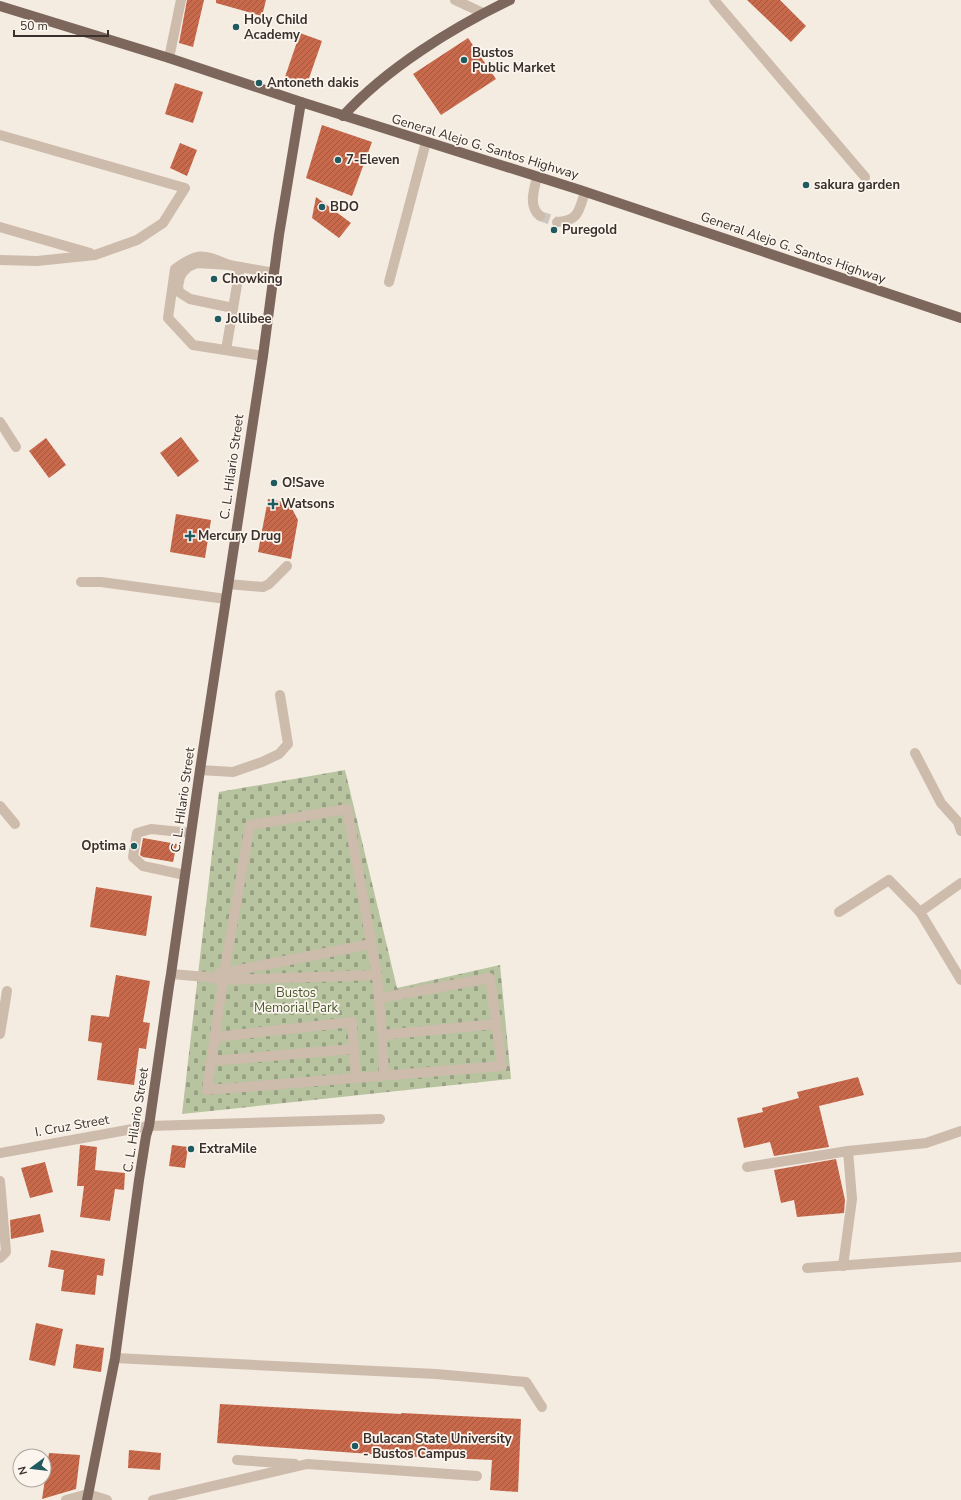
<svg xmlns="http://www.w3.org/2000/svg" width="961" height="1500" font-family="'Nunito Sans',sans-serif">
	<defs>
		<pattern id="cemetery-stones" width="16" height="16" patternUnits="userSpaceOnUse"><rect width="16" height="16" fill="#b8c4a0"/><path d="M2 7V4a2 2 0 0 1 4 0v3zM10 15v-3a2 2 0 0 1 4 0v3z" fill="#97a083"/></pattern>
		<pattern id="building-hatch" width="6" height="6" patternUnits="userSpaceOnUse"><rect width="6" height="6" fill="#c8694b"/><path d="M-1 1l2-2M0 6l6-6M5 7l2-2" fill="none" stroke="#a4573f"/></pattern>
	</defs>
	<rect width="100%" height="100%" fill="#f4ebe1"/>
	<path fill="url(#cemetery-stones)" d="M345 770 397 988 500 965 511 1079 182 1114 219 792Z"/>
	<g fill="url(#building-hatch)">
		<path d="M187 0H204L193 47 179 43Z"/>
		<path d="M216 0H266L262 16 216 3Z"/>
		<path d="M747 0H780L806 26 791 42Z"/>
		<path d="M300 33 322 41 307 84 285 77Z"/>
		<path d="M468 38 496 79 441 115 413 74Z"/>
		<path d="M175 83 203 92 193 123 165 114Z"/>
		<path d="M322 125 372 142 352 196 306 178Z"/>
		<path d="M180 143 197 150 187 176 170 168Z"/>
		<path d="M316 197 351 223 339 238 312 218Z"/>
		<path d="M181 437 199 461 178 477 160 453Z"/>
		<path d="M46 438 66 465 49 478 29 451Z"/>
		<path d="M268 499 289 503 298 520 291 559 258 552Z"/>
		<path d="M176 514 211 520 205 558 170 552Z"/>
		<path d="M143 838 177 844 173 862 143 857 140 855Z"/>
		<path d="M96 887 152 896 146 936 90 927Z"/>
		<path d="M116 975 150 981 143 1022 150 1023 146 1049 139 1048 134 1085 97 1080 102 1043 88 1041 91 1015 109 1017Z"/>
		<path d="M858 1077 864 1095 819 1106 829 1147 774 1156 770 1142 744 1148 737 1118 763 1112 762 1108 799 1098 797 1092Z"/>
		<path d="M80 1145 97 1147 95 1170 125 1173 124 1190 115 1189 110 1221 80 1217 84 1186H77Z"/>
		<path d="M172 1145 188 1147 185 1168 169 1166Z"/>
		<path d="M836 1159 845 1200 844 1213 797 1217 794 1200 781 1203 774 1170Z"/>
		<path d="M45 1162 53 1192 30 1198 21 1168Z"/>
		<path d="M40 1214 44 1232 11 1239 10 1220Z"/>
		<path d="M51 1250 105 1259 103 1276 97 1275 95 1295 61 1291 64 1270 48 1267Z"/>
		<path d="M36 1323 63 1329 55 1366 29 1360Z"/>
		<path d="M76 1344 104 1348 101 1372 73 1368Z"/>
		<path d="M220 1404 401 1414V1413L521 1419 518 1492 490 1490 492 1460 399 1456 217 1443Z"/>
		<path d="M129 1450 161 1453 160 1470 128 1468Z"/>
		<path d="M49 1453 80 1455 76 1489 42 1499Z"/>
	</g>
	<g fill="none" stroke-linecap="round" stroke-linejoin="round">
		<path stroke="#cfc6bd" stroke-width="10" stroke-dasharray="10 5" stroke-linecap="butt" d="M540 216 557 222"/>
		<g stroke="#cdbbac" stroke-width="10">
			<path d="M455 0 483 13"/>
			<path d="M714 0 865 177"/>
			<path d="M169 58 181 0"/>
			<path d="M0 135 185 188 163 223 137 240 95 255 37 261 0 260"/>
			<path d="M537 177C534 190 528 206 540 216"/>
			<path d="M557 222C579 221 579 210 585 192"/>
			<path d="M0 227 90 253"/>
			<path d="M229 265C204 255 199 251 175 269L168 318 193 345 263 356"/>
			<path d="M389 282 426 142"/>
			<path d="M233 308 190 299 179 292 178 286 180 277 183 272 188 267 197 263 229 265 274 273"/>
			<path d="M226 350 240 267"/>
			<path d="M0 422 16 447"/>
			<path d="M81 582H101L226 599"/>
			<path d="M228 584 263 587 269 584 287 566"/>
			<path d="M915 753 941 803 958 822 961 831"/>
			<path d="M200 770 233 772 262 762 279 754 288 744 280 695"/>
			<path d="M0 806 15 824"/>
			<path d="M185 875 143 866 133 857 137 833 151 829 191 833"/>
			<path d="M961 883 920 912 961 980"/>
			<path d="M839 912 889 880 920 912"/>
			<path d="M171 974 207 977 223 980 377 975"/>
			<path d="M218 974 371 944"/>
			<path d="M380 998 490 978 502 1066 207 1090 224 973 250 825 347 809 377 975 382 1035 384 1075"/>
			<path d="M0 1034 7 991"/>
			<path d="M382 1035 496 1024"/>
			<path d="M215 1037 352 1022 356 1077"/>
			<path d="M211 1061 354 1049"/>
			<path d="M0 1153 149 1126 380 1119"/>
			<path d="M747 1167 848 1151 926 1143 961 1131"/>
			<path d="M0 1181 6 1252 0 1258"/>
			<path d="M843 1266 852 1199 848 1151"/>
			<path d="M807 1268 961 1257"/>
			<path d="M115 1358 436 1374 526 1382 542 1407"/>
			<path d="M237 1460 295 1464"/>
			<path d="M66 1500 88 1494 107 1500"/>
			<path d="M153 1500 307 1464 477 1476"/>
		</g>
		<g stroke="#7d675c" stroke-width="10">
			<path d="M0 6 169 58 301 102 580 190 961 318"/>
			<path d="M343 116C387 68 452 28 510 0"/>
			<path d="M87 1500 115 1358 139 1180 146 1136 149 1126 169 986 171 974 200 770 263 356 279 235 301 102"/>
		</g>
	</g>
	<g fill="#1f5a5e" stroke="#fbf5ee" stroke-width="1.5">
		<circle cx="236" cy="27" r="4"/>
		<circle cx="464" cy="60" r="4"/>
		<circle cx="259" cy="83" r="4"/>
		<circle cx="338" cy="160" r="4"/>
		<circle cx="806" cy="185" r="4"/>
		<circle cx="322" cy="207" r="4"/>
		<circle cx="554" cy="230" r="4"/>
		<circle cx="214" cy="279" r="4"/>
		<circle cx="218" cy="319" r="4"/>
		<circle cx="274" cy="483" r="4"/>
		<path d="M271 498h4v4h4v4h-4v4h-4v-4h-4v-4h4z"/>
		<path d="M188 530h4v4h4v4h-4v4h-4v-4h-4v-4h4z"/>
		<circle cx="134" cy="846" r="4"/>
		<circle cx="191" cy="1149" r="4"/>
		<circle cx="355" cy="1446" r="4"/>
	</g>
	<g text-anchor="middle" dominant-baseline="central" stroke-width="3.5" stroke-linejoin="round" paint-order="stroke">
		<g font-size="13" font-weight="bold" fill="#3b302b" stroke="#fbf5ee" text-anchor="start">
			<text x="244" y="20">Holy Child<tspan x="244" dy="15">Academy</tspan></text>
			<text x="472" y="53">Bustos<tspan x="472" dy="15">Public Market</tspan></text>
			<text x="267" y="83">Antoneth dakis</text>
			<text x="346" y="160">7-Eleven</text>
			<text x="814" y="185">sakura garden</text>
			<text x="330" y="207">BDO</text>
			<text x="562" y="230">Puregold</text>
			<text x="222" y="279">Chowking</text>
			<text x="226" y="319">Jollibee</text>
			<text x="282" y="483">O!Save</text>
			<text x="281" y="504">Watsons</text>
			<text x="198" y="536">Mercury Drug</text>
			<text x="126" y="846" text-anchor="end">Optima</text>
			<text x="199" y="1149">ExtraMile</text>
			<text x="363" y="1439">Bulacan State University<tspan x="363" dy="15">- Bustos Campus</tspan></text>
		</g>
		<g font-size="13" fill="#3b302b" stroke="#fbf5ee">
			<text transform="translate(485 147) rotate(17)">General Alejo G. Santos Highway</text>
			<text transform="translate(793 248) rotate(19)">General Alejo G. Santos Highway</text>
			<text transform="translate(232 467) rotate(-82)">C. L. Hilario Street</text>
			<text transform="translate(183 800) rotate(-82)">C. L. Hilario Street</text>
			<text transform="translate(136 1120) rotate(-81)">C. L. Hilario Street</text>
			<text transform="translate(72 1126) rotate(-10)">I. Cruz Street</text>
		</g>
		<g font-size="13" fill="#4a5a2e" stroke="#fbf5ee">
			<text x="296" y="993">Bustos<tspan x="296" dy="15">Memorial Park</tspan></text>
		</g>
	</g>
	<g transform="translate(32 1468) rotate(255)"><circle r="19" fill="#fbf5ee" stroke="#aea6a0"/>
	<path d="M0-3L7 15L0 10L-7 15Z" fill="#1f5a5e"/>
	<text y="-6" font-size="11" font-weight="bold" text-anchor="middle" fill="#3b302b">N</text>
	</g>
	<path d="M14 30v6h94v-6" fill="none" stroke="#3b302b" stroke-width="2"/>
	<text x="20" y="30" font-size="12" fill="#3b302b" stroke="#fbf5ee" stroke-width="3" paint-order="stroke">50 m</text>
</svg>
